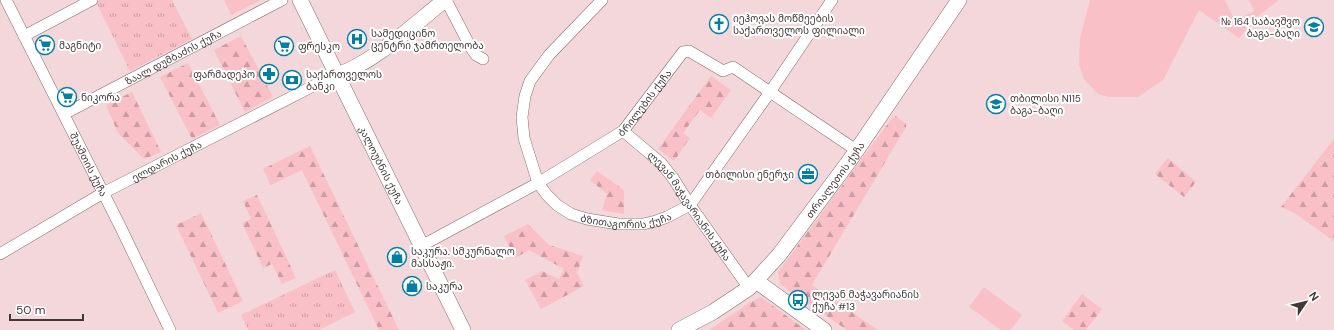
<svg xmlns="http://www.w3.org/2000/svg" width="1334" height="330" font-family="'DM Sans','Noto Sans Georgian',sans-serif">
	<defs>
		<pattern id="forest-firs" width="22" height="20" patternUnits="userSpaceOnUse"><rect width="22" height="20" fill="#f9c0c8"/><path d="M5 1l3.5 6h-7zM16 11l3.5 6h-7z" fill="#cb9da3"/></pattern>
		<pattern id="park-tufts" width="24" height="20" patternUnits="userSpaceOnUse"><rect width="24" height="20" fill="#f9c0c8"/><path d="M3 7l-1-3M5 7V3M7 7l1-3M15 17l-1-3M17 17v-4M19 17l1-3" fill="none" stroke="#cb9da3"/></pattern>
	</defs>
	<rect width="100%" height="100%" fill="#f3d7db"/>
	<g fill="#f9c0c8">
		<path d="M224 0H261L231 15Z"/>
		<path d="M1090 0H1225L1235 21 1254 11 1249 0H1279L1258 16 1239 38 1199 10 1163 80 1138 97H1108L1098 94 1084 79 1079 64 1080 38Z"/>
		<path d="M984 287 1022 315 1011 330H1001L969 307Z"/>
	</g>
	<g fill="url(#forest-firs)">
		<path d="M241 36 273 97 245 112 214 50Z"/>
		<path d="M188 63 220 125 192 139 160 77Z"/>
		<path d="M711 76 731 90 711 118 700 110 683 133 690 138 674 161 658 149Z"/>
		<path d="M132 92 161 152 144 159 118 133 106 105Z"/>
		<path d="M896 116 906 124V127L812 285 878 330H847L780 284 778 272 892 118Z"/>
		<path d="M1334 139V241L1293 212 1281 207Z"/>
		<path d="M310 146 399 330H379L302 170 271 185 263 169Z"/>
		<path d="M1168 158 1196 182 1184 197 1155 174Z"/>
		<path d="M597 171 624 190V214L602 210 607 194 590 180Z"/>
		<path d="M257 195 296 278 282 284 272 264 263 268 242 223 251 219 243 201Z"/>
		<path d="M201 213 243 301 218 313 176 225Z"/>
		<path d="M528 224 549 245 583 256 577 273 584 286 541 309 525 280 542 271 559 279 564 269 529 250 515 258 504 236Z"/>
		<path d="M1082 294 1102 309 1086 330H1074L1062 321Z"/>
		<path d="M761 297 806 330H709L749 303Z"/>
	</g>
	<g fill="url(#park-tufts)">
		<path d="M99 0H172L192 39 130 71 96 2Z"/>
		<path d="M335 270 355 312 319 330H248L241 315Z"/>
	</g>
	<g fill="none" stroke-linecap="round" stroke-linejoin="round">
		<g stroke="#856d70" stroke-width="12">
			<g id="street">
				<path id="s1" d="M6 0 121 228 170 330"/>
				<path d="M446 0 471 48 476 55 483 59"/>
				<path id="s2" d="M602 0 549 55 530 81 525 96 522 117 524 138 538 183 547 195 557 205 571 214 587 219 618 224H643L656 221 667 217 690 205 770 92 832 0"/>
				<path d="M24 36 92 0"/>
				<path id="s3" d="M64 114 282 0"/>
				<path id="s4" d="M623 131 661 163 673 178 690 205 749 288"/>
				<path id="s5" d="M421 246 538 183 623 131 683 52 689 51 723 71 733 67 856 150"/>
				<path id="s6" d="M0 254 103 193 327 79 337 75"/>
			</g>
		</g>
		<g stroke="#856d70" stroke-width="16">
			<g id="secondary">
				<path id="s7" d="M300 0 463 330"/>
				<path d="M337 75C375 62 413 25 445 0"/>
				<path d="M756 281 824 330"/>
				<path id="s8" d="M679 330 713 312 749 288 779 255 850 160 959 0"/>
			</g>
		</g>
		<use href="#street" stroke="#fff" stroke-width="11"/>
		<use href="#secondary" stroke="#fff" stroke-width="15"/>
	</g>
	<defs>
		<g id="church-ring" transform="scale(1)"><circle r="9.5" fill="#fff" stroke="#037fa5" stroke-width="1.5"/><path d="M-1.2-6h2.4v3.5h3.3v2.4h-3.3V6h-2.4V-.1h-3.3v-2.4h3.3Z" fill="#037fa5"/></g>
		<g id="school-ring" transform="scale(1)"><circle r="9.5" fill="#fff" stroke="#037fa5" stroke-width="1.5"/><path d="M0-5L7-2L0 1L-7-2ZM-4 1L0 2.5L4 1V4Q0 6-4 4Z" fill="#037fa5"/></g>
		<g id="hospital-ring" transform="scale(1)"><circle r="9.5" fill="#fff" stroke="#037fa5" stroke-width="1.5"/><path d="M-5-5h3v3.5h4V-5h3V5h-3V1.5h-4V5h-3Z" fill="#037fa5"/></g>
		<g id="supermarket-ring" transform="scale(1)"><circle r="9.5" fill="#fff" stroke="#037fa5" stroke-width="1.5"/><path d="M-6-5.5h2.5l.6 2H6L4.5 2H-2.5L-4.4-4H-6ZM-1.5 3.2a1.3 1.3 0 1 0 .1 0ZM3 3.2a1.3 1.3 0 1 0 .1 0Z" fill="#037fa5"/></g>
		<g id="pharmacy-ring" transform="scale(1)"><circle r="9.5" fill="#fff" stroke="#037fa5" stroke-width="1.5"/><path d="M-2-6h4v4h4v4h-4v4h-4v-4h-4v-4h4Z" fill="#037fa5"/></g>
		<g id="bank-ring" transform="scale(1)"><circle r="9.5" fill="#fff" stroke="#037fa5" stroke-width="1.5"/><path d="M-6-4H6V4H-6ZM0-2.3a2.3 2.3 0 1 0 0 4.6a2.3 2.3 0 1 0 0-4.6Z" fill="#037fa5"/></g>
		<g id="office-ring" transform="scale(1)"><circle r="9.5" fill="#fff" stroke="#037fa5" stroke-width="1.5"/><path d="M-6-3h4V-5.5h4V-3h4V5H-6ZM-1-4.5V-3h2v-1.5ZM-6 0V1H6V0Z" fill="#037fa5"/></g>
		<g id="shop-ring" transform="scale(1)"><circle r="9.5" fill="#fff" stroke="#037fa5" stroke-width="1.5"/><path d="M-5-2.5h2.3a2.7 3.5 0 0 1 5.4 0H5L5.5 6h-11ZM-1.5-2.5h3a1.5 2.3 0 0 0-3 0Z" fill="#037fa5"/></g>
		<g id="bus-ring" transform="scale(1)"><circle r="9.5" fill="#fff" stroke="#037fa5" stroke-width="1.5"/><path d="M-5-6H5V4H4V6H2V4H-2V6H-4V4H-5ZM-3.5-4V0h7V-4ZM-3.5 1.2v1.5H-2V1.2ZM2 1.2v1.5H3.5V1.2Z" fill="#037fa5"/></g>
	</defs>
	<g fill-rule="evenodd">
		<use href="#church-ring" x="719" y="24"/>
		<use href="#school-ring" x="1314" y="27"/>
		<use href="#hospital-ring" x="357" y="39"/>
		<use href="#supermarket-ring" x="45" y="45"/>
		<use href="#supermarket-ring" x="284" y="46"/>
		<use href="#pharmacy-ring" x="269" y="74"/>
		<use href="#bank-ring" x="292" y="80"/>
		<use href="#supermarket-ring" x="67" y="97"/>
		<use href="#school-ring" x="996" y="104"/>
		<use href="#office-ring" x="808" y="174"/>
		<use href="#shop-ring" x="397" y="257"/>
		<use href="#shop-ring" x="412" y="286"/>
		<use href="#bus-ring" x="798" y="300"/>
	</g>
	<g text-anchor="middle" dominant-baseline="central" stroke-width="4" stroke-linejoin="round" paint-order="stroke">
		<g font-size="10" fill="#423839" stroke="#fff" text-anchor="start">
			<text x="733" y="18">იეჰოვას მოწმეების<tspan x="733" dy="12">საქართველოს ფილიალი</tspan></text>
			<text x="1300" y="21" text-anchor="end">№ 164 საბავშვო<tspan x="1300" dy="12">ბაგა-ბაღი</tspan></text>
			<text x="371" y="33">სამედიცინო<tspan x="371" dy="12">ცენტრი ჯამრთელობა</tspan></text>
			<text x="59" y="45">მაგნიტი</text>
			<text x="298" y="46">ფრესკო</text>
			<text x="255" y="74" text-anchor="end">ფარმადეპო</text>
			<text x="306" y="74">საქართველოს<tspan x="306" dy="12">ბანკი</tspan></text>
			<text x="81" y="97">ნიკორა</text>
			<text x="1010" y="98">თბილისი N115<tspan x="1010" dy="12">ბაგა-ბაღი</tspan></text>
			<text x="794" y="174" text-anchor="end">თბილისი ენერჯი</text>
			<text x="411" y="251">საკურა. სმკურნალო<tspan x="411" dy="12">მასსაჟი.</tspan></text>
			<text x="426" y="286">საკურა</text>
			<text x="812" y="294">ლევან მაჭავარიანის<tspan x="812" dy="12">ქუჩა #13</tspan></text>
		</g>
		<g font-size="10" fill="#423839" stroke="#fff">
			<text stroke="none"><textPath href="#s3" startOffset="123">ზაალ დუმბაძის ქუჩა</textPath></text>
			<text stroke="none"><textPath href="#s5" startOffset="268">ბრილების ქუჩა</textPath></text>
			<text stroke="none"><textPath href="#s6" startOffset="191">ელდარის ქუჩა</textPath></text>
			<text stroke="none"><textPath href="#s1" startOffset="184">შუამთის ქუჩა</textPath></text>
			<text stroke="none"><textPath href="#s7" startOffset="184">კალოუბნის ქუჩა</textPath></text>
			<text stroke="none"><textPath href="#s8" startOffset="220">თრიალეთის ქუჩა</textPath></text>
			<text stroke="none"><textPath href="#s4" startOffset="101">ლევან მაჭავარიანის ქუჩა</textPath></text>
			<text stroke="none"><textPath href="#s2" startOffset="316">ბზითაგორის ქუჩა</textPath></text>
		</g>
	</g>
	<g transform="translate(1306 302) rotate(55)" stroke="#ffffff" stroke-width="3" paint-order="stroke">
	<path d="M0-3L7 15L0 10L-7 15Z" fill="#423839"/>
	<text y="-6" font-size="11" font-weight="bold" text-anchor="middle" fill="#423839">N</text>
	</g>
	<path d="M10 314v6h73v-6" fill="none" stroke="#423839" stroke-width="2"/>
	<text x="16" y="314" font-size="12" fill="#423839" stroke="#ffffff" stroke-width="3" paint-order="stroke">50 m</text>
</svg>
